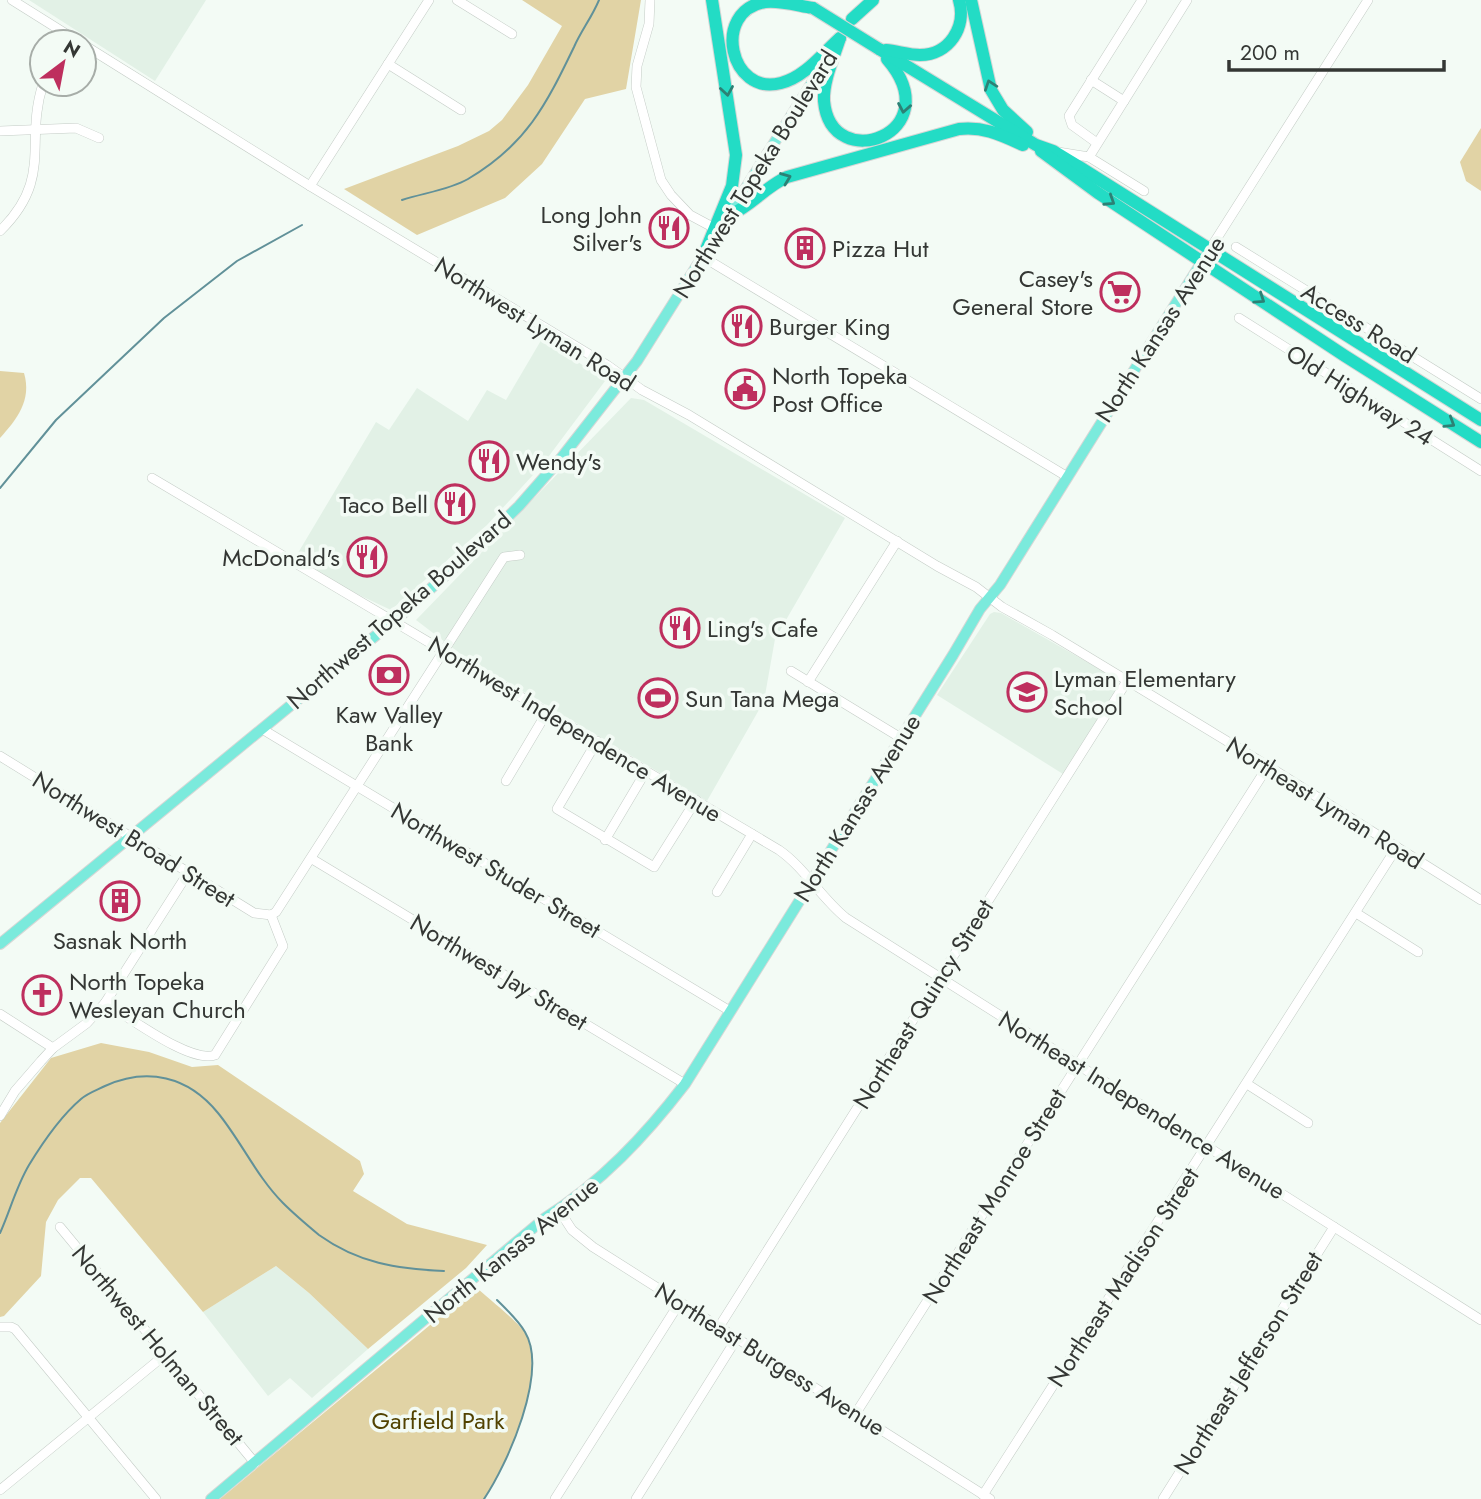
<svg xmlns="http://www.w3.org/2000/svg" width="1481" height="1499" font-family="Jost,sans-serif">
	<rect width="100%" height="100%" fill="#f3fbf5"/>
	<g fill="#e2f1e6">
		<path d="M29 0H206L155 81Z"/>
		<path d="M543 337 605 381 543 464 487 525 391 610 340 586 295 558 376 422 389 430 417 388 468 421 487 390 506 400Z"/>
		<path d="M631 398 644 400 845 518 775 639 764 701 707 801 462 655 416 620Z"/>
		<path d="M994 612 1001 613 1115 678 1117 682V688L1063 774 937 695 990 614Z"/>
		<path d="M276 1266 309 1293 368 1349 312 1398 290 1378 268 1396 203 1312Z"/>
	</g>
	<g fill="#e1d3a5">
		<path d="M522 0H641L626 89 585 99 542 164 505 198 417 235 344 189 458 146 489 131 502 120 528 85 562 26Z"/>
		<path d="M1481 128V191L1466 181 1460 162Z"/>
		<path d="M0 371 24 373C32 400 17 419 0 438Z"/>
		<path d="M101 1043 149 1052 192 1067 218 1065 360 1161 364 1174 353 1191 407 1224 487 1245 466 1268 368 1349 309 1293 276 1266 203 1312 91 1178H80L58 1200 46 1222 41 1276 4 1316 0 1317V1123L51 1058Z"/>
		<path d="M476 1287C486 1297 523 1325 527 1336 545 1380 509 1462 484 1499H220Z"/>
	</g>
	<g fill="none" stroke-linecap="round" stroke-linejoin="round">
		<g stroke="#619199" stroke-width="2">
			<path d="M402 200C423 193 449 190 468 179 526 145 546 105 574 47 581 31 592 17 599 0"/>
			<path d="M0 488 56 420 164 318 237 261 302 225"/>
			<path d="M0 1233C10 1211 16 1187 29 1165 43 1142 61 1116 81 1099 88 1093 97 1090 105 1086 147 1067 188 1076 218 1113 241 1141 257 1177 283 1203 294 1214 307 1225 319 1235 358 1263 397 1269 444 1271"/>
			<path d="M484 1499C507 1465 549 1372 525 1332 518 1320 507 1310 497 1300"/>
		</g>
		<g stroke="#c4ccc6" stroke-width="10">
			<g id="minor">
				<path d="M12 0 79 42"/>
				<path d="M457 0 512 34"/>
				<path d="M650 0 649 24 637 66 636 87 661 180 671 195 690 215 718 230"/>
				<path d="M84 45 310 186 607 365 642 390 689 415 937 566 976 587 1002 607 1052 635 1268 766 1481 900"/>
				<path d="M388 64 461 110"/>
				<path d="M1091 80 1124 101"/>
				<path d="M0 131 76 128 99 138"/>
				<path d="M1097 143 1072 125 1069 116 1142 0"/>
				<path d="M1058 152 1089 157 1144 191"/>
				<path d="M1089 157 1187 0"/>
				<path d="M310 186 429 0"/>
				<path d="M0 231C54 178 24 143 43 84"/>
				<path d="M1236 247 1481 399"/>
				<path d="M1210 249 1368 0"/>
				<path d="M703 257 1066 476"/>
				<path d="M1239 318 1481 471"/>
				<path d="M152 478 779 850C805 868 821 898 846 918L1481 1320"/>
				<path d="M791 671 901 738"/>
				<path d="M808 682 897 541"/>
				<path d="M262 729 730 1011"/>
				<path d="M597 741 557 809 654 867 696 800"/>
				<path d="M0 756 254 913 271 915"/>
				<path d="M506 781 547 712"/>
				<path d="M605 840 646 771"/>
				<path d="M312 859 685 1084"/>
				<path d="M717 892 752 834"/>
				<path d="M1356 913 1418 952"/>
				<path d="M271 915 276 912 504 557 520 555"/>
				<path d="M105 1003C128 1016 190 1064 215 1055L283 946 271 915"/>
				<path d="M0 1014 53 1048"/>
				<path d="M1247 1084 1308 1123"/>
				<path d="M0 1116 15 1091 41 1061 53 1048 87 1023 105 1003 188 873"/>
				<path d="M559 1210 572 1230 593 1247 990 1499"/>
				<path d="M60 1227 255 1463"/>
				<path d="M0 1327H11L15 1329 156 1499"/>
				<path d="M719 1327 1127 681"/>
				<path d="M856 1413 1268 766"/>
				<path d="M0 1490 166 1354"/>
				<path d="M983 1495 1397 847"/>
				<path d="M555 1499 680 1302"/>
				<path d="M636 1499 737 1338"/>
				<path d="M1163 1499 1334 1227"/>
			</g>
		</g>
		<g stroke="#d6d7d6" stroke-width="12">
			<g id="major">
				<path d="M0 944 408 609 478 546 519 506 562 457 637 361 832 51"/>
				<path d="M211 1499 545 1218C601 1183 645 1136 685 1084L953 655 980 609 1000 585 1210 249"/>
			</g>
		</g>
		<g stroke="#d6d7d6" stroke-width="14">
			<g id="highway">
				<path d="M971 0 991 90 1003 110 1027 132"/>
				<path d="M813 8C799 6 780 0 765 2 711 11 730 97 781 83 805 77 822 54 840 38"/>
				<path d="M852 19 873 0"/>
				<path d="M840 38C834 57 823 81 824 101 831 177 951 133 887 59"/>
				<path d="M879 49 1036 145 1053 151 1081 168 1481 420"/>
				<path d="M886 50C897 51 909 55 920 55 949 55 967 27 959 0"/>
				<path d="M1041 151 1098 193 1345 356 1481 442"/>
				<path d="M730 215C751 206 765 187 787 177L959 129C983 126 1001 135 1023 145"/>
				<path d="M703 257 732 186 736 155 712 0"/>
			</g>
		</g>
		<use href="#minor" stroke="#fff" stroke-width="9"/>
		<use href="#major" stroke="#7beadc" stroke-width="10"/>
		<use href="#highway" stroke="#23dcc5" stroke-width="12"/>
		<g stroke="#d6d7d6" stroke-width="14" stroke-linecap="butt">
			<path id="highway-bridge" d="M813 8 879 49"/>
		</g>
		<use href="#highway-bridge" stroke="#23dcc5" stroke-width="12"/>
	</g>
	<defs><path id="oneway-chevron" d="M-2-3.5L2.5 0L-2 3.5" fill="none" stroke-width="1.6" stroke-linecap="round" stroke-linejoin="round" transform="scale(1.75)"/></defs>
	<g stroke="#2c8175">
		<use href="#oneway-chevron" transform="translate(990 85) rotate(-109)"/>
		<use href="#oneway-chevron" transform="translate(727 91) rotate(81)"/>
		<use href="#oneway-chevron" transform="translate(904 108) rotate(100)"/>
		<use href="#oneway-chevron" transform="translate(786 178) rotate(-21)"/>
		<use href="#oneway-chevron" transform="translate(1110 201) rotate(33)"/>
		<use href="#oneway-chevron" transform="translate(1260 299) rotate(34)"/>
		<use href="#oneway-chevron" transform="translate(1450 423) rotate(32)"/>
	</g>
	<defs>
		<g id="restaurant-ring" transform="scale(2.0125)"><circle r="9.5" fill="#f3fbf5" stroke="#be2f5e" stroke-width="1.5"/><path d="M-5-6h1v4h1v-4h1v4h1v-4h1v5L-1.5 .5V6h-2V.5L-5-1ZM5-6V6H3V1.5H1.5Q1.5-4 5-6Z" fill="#be2f5e"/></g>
		<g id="building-ring" transform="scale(2.0125)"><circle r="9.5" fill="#f3fbf5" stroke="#be2f5e" stroke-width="1.5"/><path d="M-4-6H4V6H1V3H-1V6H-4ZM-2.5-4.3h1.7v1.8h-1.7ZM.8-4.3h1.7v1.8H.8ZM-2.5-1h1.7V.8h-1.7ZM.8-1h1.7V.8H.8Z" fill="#be2f5e"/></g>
		<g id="supermarket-ring" transform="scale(2.0125)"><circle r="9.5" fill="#f3fbf5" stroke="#be2f5e" stroke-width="1.5"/><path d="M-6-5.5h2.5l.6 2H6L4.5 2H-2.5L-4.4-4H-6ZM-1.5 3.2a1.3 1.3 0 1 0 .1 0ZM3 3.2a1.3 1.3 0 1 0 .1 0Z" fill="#be2f5e"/></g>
		<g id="civic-ring" transform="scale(2.0125)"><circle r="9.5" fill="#f3fbf5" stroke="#be2f5e" stroke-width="1.5"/><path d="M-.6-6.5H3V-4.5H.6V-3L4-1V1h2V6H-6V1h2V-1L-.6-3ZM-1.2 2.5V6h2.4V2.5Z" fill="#be2f5e"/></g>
		<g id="bank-ring" transform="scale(2.0125)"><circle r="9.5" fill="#f3fbf5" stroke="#be2f5e" stroke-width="1.5"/><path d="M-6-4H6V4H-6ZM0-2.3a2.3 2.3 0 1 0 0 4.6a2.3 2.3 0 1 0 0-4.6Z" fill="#be2f5e"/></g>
		<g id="school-ring" transform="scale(2.0125)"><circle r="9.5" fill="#f3fbf5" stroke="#be2f5e" stroke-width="1.5"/><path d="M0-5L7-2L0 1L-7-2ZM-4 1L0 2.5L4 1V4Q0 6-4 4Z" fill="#be2f5e"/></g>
		<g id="stadium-ring" transform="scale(2.0125)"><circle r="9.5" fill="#f3fbf5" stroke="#be2f5e" stroke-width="1.5"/><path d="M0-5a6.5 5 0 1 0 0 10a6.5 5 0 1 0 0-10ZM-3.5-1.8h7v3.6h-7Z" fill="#be2f5e"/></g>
		<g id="church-ring" transform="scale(2.0125)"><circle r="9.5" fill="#f3fbf5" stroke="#be2f5e" stroke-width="1.5"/><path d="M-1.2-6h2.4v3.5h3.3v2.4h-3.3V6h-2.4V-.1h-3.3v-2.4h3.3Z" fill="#be2f5e"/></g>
	</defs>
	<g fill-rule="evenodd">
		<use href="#restaurant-ring" x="669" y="228"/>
		<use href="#building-ring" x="805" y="248"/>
		<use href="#supermarket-ring" x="1120" y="292"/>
		<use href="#restaurant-ring" x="742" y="326"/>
		<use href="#civic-ring" x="745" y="389"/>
		<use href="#restaurant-ring" x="489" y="461"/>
		<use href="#restaurant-ring" x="455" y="504"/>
		<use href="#restaurant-ring" x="367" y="557"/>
		<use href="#restaurant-ring" x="680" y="628"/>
		<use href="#bank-ring" x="389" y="675"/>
		<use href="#school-ring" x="1027" y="692"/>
		<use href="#stadium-ring" x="658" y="698"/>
		<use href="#building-ring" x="120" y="901"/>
		<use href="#church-ring" x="42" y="995"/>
	</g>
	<g text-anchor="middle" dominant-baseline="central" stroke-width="7" stroke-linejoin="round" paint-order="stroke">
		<g font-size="24" fill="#343734" stroke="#f3fbf5">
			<text transform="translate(755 174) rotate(-58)">Northwest Topeka Boulevard</text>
			<text transform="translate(1359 323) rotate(32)">Access Road</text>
			<text transform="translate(535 324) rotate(32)">Northwest Lyman Road</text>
			<text transform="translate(1160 329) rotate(-57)">North Kansas Avenue</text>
			<text transform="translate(1360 395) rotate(32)">Old Highway 24</text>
			<text transform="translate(399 610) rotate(-41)">Northwest Topeka Boulevard</text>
			<text transform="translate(575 729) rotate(31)">Northwest Independence Avenue</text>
			<text transform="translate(1325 803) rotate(32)">Northeast Lyman Road</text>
			<text transform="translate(857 808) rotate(-58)">North Kansas Avenue</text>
			<text transform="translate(134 839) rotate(32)">Northwest Broad Street</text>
			<text transform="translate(496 870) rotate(31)">Northwest Studer Street</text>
			<text transform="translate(499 972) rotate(31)">Northwest Jay Street</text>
			<text transform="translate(923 1004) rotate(-58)">Northeast Quincy Street</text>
			<text transform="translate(1142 1105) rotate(32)">Northeast Independence Avenue</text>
			<text transform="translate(994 1196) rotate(-58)">Northeast Monroe Street</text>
			<text transform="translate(511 1250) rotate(-39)">North Kansas Avenue</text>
			<text transform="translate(1123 1277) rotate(-57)">Northeast Madison Street</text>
			<text transform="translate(158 1345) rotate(50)">Northwest Holman Street</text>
			<text transform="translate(770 1359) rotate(32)">Northeast Burgess Avenue</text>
			<text transform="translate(1248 1363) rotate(-58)">Northeast Jefferson Street</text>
		</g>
		<g font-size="24" fill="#343734" stroke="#f3fbf5" text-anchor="start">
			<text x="642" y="214" text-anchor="end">Long John<tspan x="642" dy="28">Silver's</tspan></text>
			<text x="832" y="248">Pizza Hut</text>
			<text x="1093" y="278" text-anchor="end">Casey's<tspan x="1093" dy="28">General Store</tspan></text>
			<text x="769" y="326">Burger King</text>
			<text x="772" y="375">North Topeka<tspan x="772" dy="28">Post Office</tspan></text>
			<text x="516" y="461">Wendy's</text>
			<text x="428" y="504" text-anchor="end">Taco Bell</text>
			<text x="340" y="557" text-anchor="end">McDonald's</text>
			<text x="707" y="628">Ling's Cafe</text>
			<text x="1054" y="678">Lyman Elementary<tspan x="1054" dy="28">School</tspan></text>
			<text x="685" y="698">Sun Tana Mega</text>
			<text x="389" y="714" text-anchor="middle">Kaw Valley<tspan x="389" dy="28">Bank</tspan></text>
			<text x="120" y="940" text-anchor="middle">Sasnak North</text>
			<text x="69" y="981">North Topeka<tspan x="69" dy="28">Wesleyan Church</tspan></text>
		</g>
		<g font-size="24" fill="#524200" stroke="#f3fbf5">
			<text x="438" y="1420">Garfield Park</text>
		</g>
	</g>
	<g transform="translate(63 63) rotate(32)"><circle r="33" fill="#f3fbf5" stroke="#a7ada8" stroke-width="2"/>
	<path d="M0-5L12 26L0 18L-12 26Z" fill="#be2f5e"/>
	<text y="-10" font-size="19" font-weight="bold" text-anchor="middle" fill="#343734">N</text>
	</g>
	<path d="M1229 60v10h215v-10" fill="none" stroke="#343734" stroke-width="3.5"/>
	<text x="1240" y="60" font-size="21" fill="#343734" stroke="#f3fbf5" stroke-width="5" paint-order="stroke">200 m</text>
</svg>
